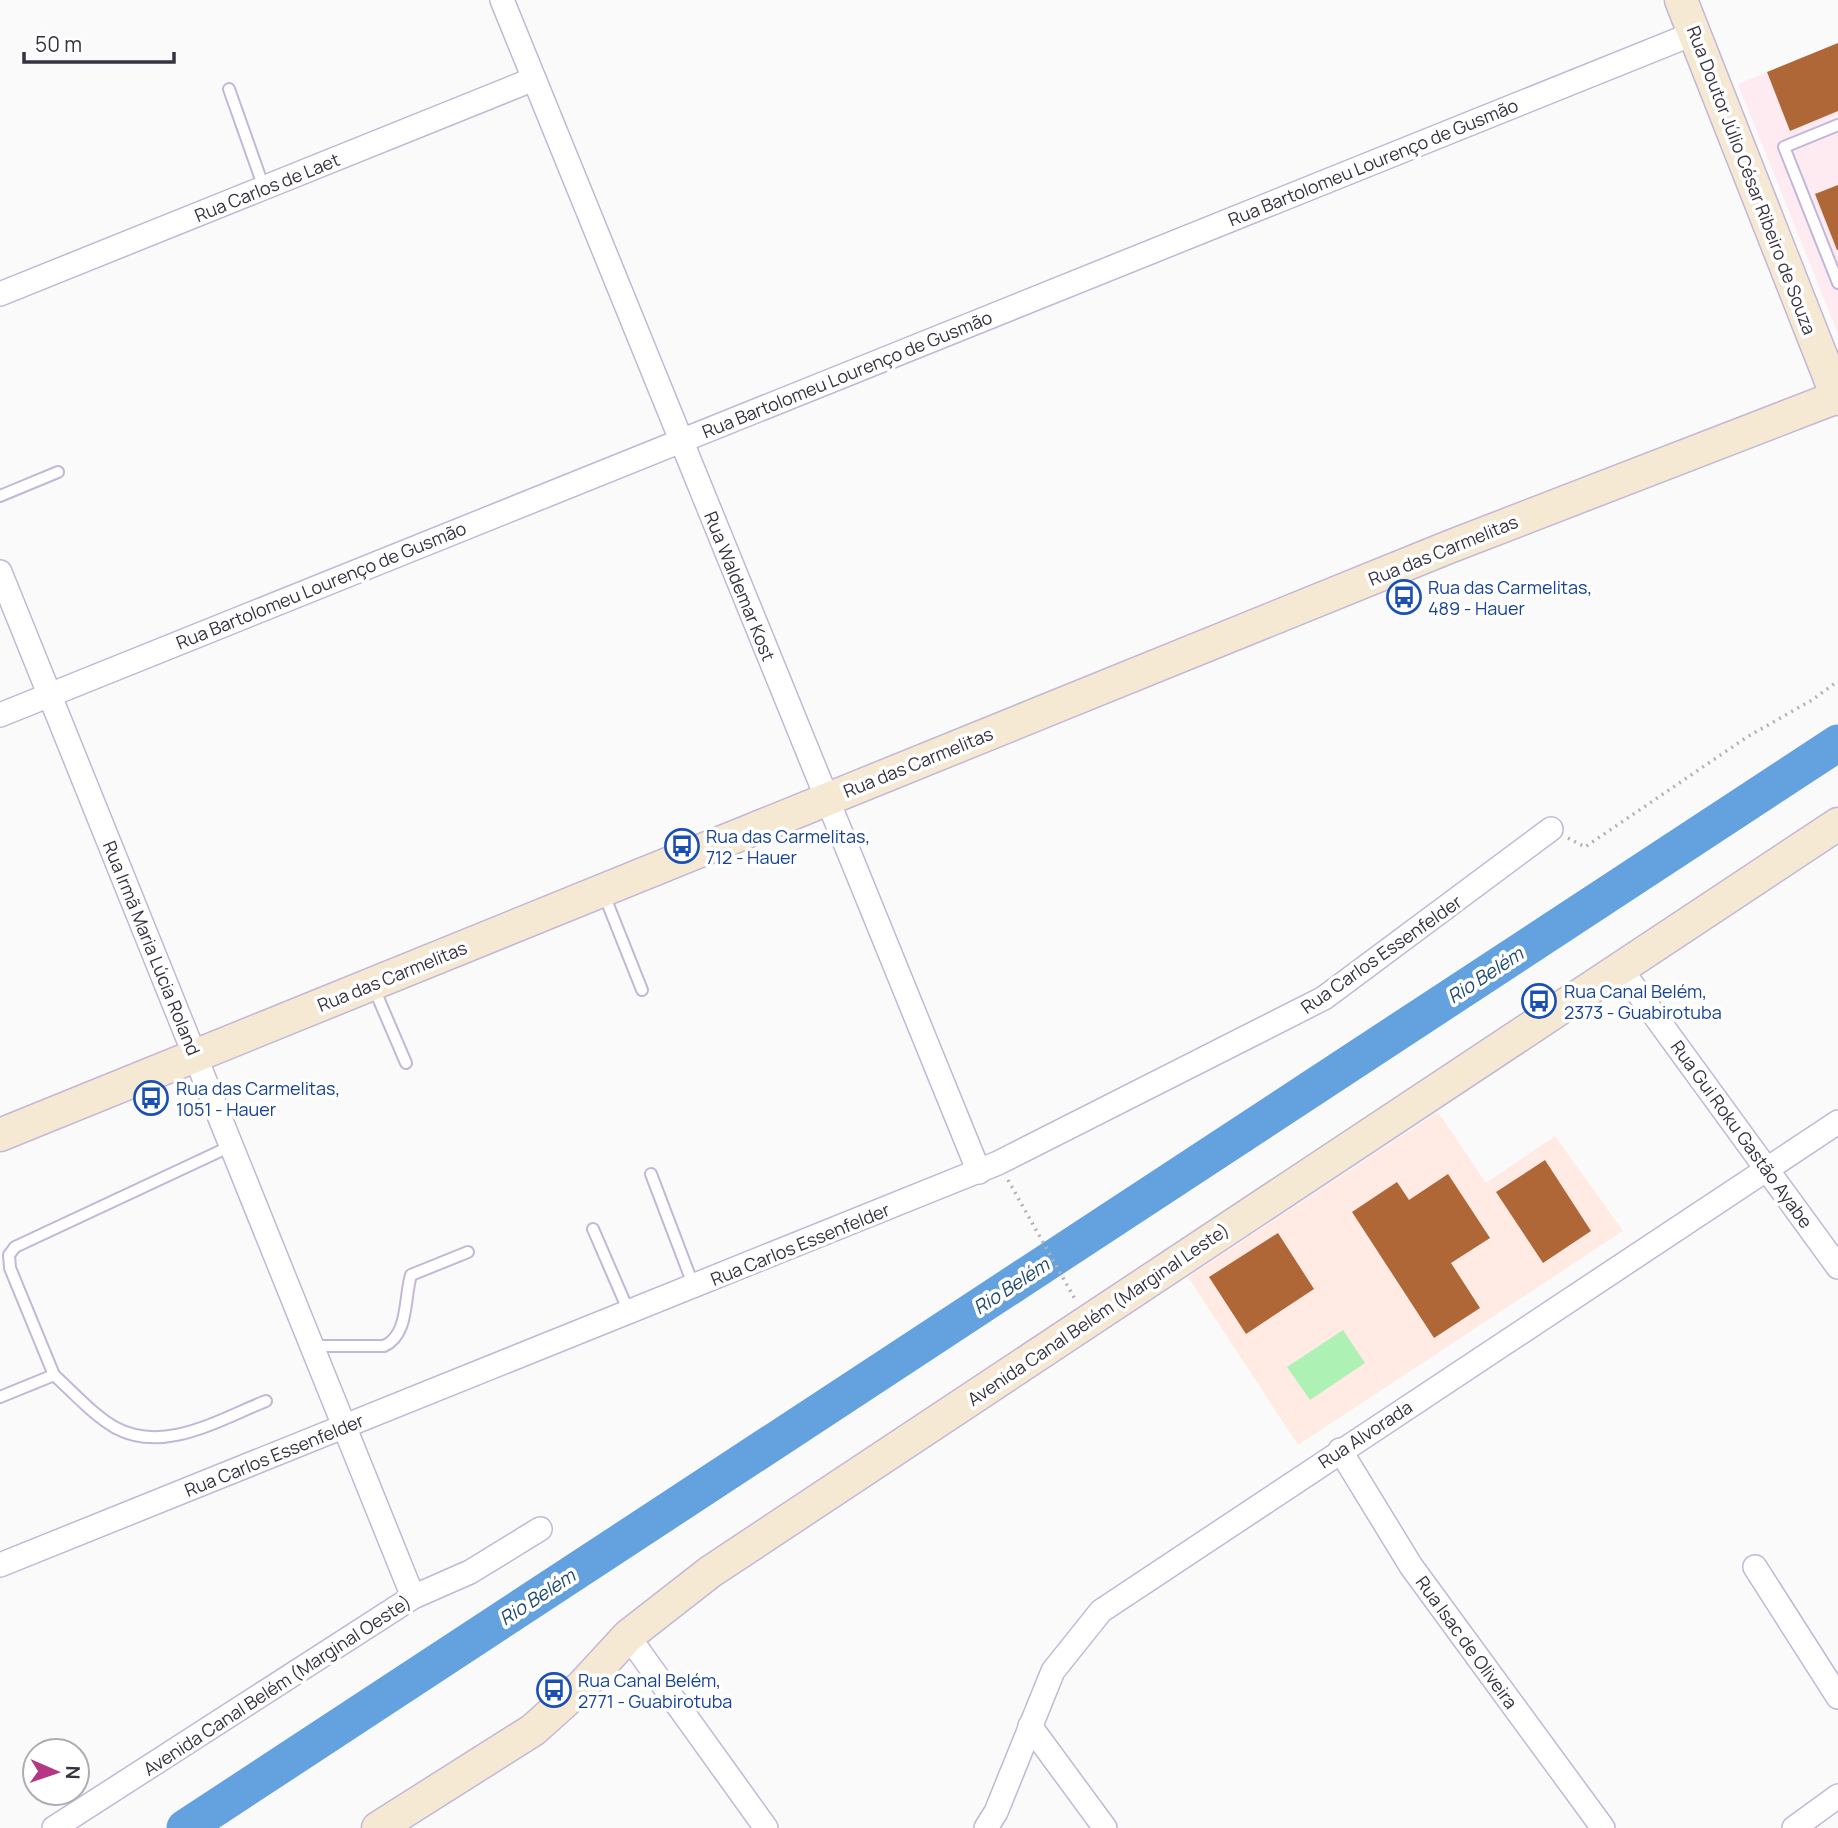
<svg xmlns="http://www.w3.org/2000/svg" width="1838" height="1828" font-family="Manrope,sans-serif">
	<rect width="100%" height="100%" fill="#fafafa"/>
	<path fill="#feeaf1" d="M1838 43V334L1738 84Z"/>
	<path fill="#ffebe4" d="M1438 1112 1486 1183 1555 1136 1623 1231 1298 1445 1188 1277Z"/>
	<path fill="#adf1b5" d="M1343 1330 1365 1363 1310 1400 1287 1367Z"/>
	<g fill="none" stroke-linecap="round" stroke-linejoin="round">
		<path stroke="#63a2df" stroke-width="37" d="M185 1828 1838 743"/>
	</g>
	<g fill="#af6738">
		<path d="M1838 43V111L1790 131 1767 72Z"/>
		<path d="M1838 185V250H1837L1815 194Z"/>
		<path d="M1545 1160 1591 1231 1543 1263 1496 1192Z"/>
		<path d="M1448 1174 1490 1238 1451 1263 1480 1308 1434 1338 1352 1212 1397 1182 1409 1200Z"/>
		<path d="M1278 1233 1314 1289 1246 1334 1209 1277Z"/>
	</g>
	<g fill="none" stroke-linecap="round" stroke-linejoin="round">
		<g stroke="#c3b7d8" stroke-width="14">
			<g id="lane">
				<path d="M229 89 264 188"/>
				<path d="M1838 125 1784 147 1838 283"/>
				<path d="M0 496 58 472"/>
				<path d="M603 892 642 990"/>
				<path d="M373 986 406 1063"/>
				<path d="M651 1174 694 1287"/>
				<path d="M593 1229 629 1312"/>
				<path d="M312 1346H384C409 1335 404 1298 411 1275L468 1252"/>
				<path d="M54 1375C73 1392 94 1416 116 1428 165 1454 220 1419 266 1401"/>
				<path d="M0 1397 54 1375 10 1268 9 1255 15 1247 231 1146"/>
			</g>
		</g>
		<g stroke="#c3b7d8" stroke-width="26">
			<g id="street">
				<path d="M502 0 979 1172"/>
				<path d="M0 294 534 79"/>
				<path d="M0 572 413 1597"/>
				<path d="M0 715 1695 33"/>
				<path d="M1620 968 1838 1267"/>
				<path d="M1340 1450 1411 1566 1603 1828"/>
				<path d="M0 1565 998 1163 1324 998 1551 829"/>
				<path d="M1755 1567 1838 1697"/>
				<path d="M628 1636 766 1828"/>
				<path d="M1030 1726 1105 1828"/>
				<path d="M54 1828 413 1597 470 1572 540 1529"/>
				<path d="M986 1828 996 1812 1053 1671 1101 1611 1838 1122"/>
				<path d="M1794 1828 1838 1796"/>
			</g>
		</g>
		<g stroke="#c3b7d8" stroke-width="35">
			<g id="secondary">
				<path d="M1681 0 1838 399"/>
				<path d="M0 1135 1449 547 1837 397"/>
				<path d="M378 1828 533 1730 581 1687 628 1636 710 1572 1838 824"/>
			</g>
		</g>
		<g stroke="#b3b1b6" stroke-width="3.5" stroke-dasharray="2 5" stroke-linecap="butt">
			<path d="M1568 838 1585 847 1747 737 1812 700 1838 681"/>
			<path d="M1008 1180 1076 1301"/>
		</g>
		<use href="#lane" stroke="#fff" stroke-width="10"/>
		<use href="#street" stroke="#fff" stroke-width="23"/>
		<use href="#secondary" stroke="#f6e9d4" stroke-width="32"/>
	</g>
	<defs>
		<g id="bus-ring" transform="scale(1.75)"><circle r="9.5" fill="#fff" stroke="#1a4fb4" stroke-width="1.5"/><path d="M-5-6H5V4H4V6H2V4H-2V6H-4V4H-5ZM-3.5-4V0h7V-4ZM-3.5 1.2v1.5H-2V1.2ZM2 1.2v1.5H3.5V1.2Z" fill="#1a4fb4"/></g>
	</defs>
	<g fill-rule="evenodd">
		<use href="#bus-ring" x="1404" y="597"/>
		<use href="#bus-ring" x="682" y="846"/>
		<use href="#bus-ring" x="1539" y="1001"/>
		<use href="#bus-ring" x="151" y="1098"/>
		<use href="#bus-ring" x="554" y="1690"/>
	</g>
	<g text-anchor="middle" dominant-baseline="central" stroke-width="7" stroke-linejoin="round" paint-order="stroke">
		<g font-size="18" fill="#373240" stroke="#fff">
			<text transform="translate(1373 162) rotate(-22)">Rua Bartolomeu Lourenço de Gusmão</text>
			<text transform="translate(1752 180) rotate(69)">Rua Doutor Júlio César Ribeiro de Souza</text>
			<text transform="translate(267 187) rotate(-22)">Rua Carlos de Laet</text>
			<text transform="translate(847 374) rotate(-22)">Rua Bartolomeu Lourenço de Gusmão</text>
			<text transform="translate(1443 550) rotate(-22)">Rua das Carmelitas</text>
			<text transform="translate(321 585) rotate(-22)">Rua Bartolomeu Lourenço de Gusmão</text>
			<text transform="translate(740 586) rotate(68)">Rua Waldemar Kost</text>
			<text transform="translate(918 762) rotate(-22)">Rua das Carmelitas</text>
			<text transform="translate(152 948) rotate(68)">Rua Irmã Maria Lúcia Roland</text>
			<text transform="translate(1381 954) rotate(-35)">Rua Carlos Essenfelder</text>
			<text transform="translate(392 976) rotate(-22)">Rua das Carmelitas</text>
			<text transform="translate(1742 1134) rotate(54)">Rua Gui Roku Gastão Ayabe</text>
			<text transform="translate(800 1244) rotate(-22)">Rua Carlos Essenfelder</text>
			<text transform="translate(1098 1314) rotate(-34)">Avenida Canal Belém (Marginal Leste)</text>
			<text transform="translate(1365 1434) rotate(-33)">Rua Alvorada</text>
			<text transform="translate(274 1455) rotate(-22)">Rua Carlos Essenfelder</text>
			<text transform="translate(1467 1642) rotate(54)">Rua Isac de Oliveira</text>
			<text transform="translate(277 1685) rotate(-33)">Avenida Canal Belém (Marginal Oeste)</text>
		</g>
		<g font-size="18" fill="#164399" stroke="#fff" text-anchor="start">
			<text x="1428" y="587">Rua das Carmelitas,<tspan x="1428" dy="21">489 - Hauer</tspan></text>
			<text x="706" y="836">Rua das Carmelitas,<tspan x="706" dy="21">712 - Hauer</tspan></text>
			<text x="1564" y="991">Rua Canal Belém,<tspan x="1564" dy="21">2373 - Guabirotuba</tspan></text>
			<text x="176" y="1088">Rua das Carmelitas,<tspan x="176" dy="21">1051 - Hauer</tspan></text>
			<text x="578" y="1680">Rua Canal Belém,<tspan x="578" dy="21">2771 - Guabirotuba</tspan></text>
		</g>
		<g font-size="19" font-style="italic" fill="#1c4972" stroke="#fff">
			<text transform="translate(1485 975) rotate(-33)">Rio Belém</text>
			<text transform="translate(1011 1286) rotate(-33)">Rio Belém</text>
			<text transform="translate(537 1597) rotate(-33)">Rio Belém</text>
		</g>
	</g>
	<g transform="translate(56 1772) rotate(92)"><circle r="33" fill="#ffffff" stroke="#afadb3" stroke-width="2"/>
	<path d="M0-5L12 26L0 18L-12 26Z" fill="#b53684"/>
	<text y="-10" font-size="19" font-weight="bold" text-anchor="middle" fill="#373240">N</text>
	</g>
	<path d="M24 52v10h150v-10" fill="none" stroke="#373240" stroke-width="3.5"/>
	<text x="35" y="52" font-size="21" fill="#373240" stroke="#ffffff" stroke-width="5" paint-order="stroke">50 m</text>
</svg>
